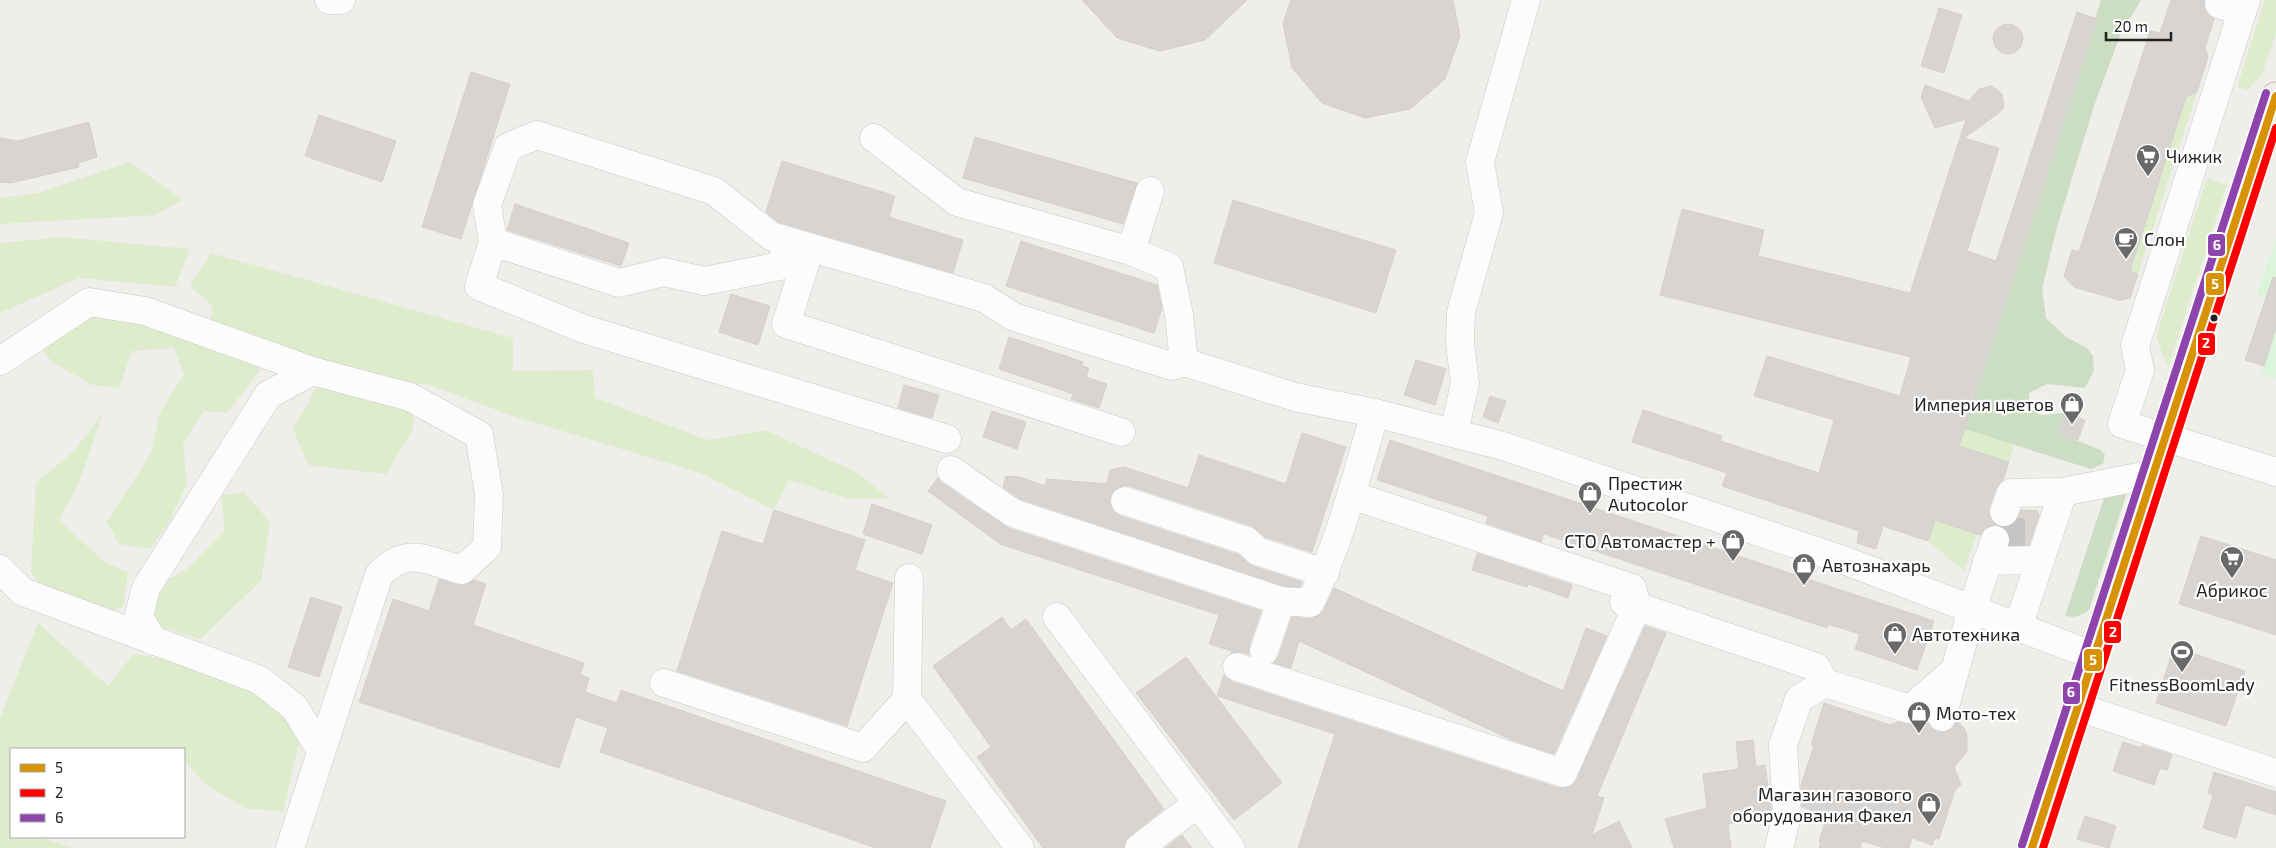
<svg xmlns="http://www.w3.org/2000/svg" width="2276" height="848" font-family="'Exo 2',sans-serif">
	<rect width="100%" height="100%" fill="#f0eeeb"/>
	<g fill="#ddeccb">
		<path d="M2265 0H2276V33L2263 72 2248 90 2237 87Z"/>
		<path d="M2197 92 2138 274 2130 271 2186 97Z"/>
		<path d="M129 162 183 200 155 215 0 224V198L39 193Z"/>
		<path d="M2207 178 2227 185 2168 368 2156 337Z"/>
		<path d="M61 237 190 249 175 287 79 278 0 313V243Z"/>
		<path d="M211 253 513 338V371L593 370 595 398 708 440 765 430 856 472 889 498 849 499 789 480 774 510 700 473 510 415 432 386 326 367 210 325 213 306 190 286Z"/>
		<path d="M88 317H124L266 363 227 413 204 411 183 443 187 484 168 524 150 549 119 544 107 522 151 453 160 412 184 375 174 348 132 351 119 388 93 385 52 362 39 345Z"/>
		<path d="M322 378 414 406 413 429 386 474 308 465 293 429Z"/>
		<path d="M103 413 79 483 59 520 102 560 128 573 123 607 100 615 42 590 31 571 36 483 74 451Z"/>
		<path d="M1964 429 2014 445 2009 462 1958 528 1977 534 1964 571 1928 541Z"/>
		<path d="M244 492 270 522 261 581 200 639 157 626 147 604 157 585 186 570 225 530 221 495Z"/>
		<path d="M38 623 108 686 133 654 179 661 252 686 301 734 283 812 245 808 205 784 184 760V749H174L171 747 163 749H11V837H37L74 848H0V718Z"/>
	</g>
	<g fill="#cbdec1">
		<path d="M2101 0H2141L2120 36 2095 103 2057 227 2042 289 2046 318 2066 337 2087 348 2093 356 2094 371 2085 388 2047 384 2029 393V408L2041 415 2064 413 2058 433 2101 450 2105 455 2103 464 2091 469 1964 429Z"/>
		<path d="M2129 486 2089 610C2081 616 2075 618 2065 616L2105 495Z"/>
	</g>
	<g fill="#daf5da">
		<path d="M2276 237V301L2257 295Z"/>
		<path d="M2276 328V378L2261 373Z"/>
	</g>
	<g fill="#d7d4d2" stroke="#d3d0cc">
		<path d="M1082 0H1247L1205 40 1160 51 1117 38Z"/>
		<path d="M1291 0H1453L1460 36 1445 79 1410 109 1365 118 1322 103 1292 68 1283 23Z"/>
		<path d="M2171 0H2204V7L2207 14 2214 19 2205 48 2208 57 2197 92 2186 97 2130 271 2138 274 2130 298 2119 300 2074 287 2064 276 2072 250 2079 252 2150 31 2160 33Z"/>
		<path d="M1939 8 1962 15 1944 73 1921 66Z"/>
		<path d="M2077 12 2097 19 1959 446 2009 462 2003 480 1996 488 1989 507V515L1996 525 1985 528 1980 535 1935 520 1928 541 1883 526 1876 549 1857 543 1859 531 1722 486 1727 473 1632 442 1643 410 1722 436 1720 441 1819 473 1834 420 1754 396 1767 356 1900 396 1911 357 1660 295 1682 209 1764 230 1758 256 1910 293 1966 119 1935 128 1921 97 1925 85 1969 101 1979 89 1992 86 2002 94 2004 107 2000 112 1964 138 1999 148 1967 251 1996 261Z"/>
		<circle cx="2008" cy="39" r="15"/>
		<path d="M471 72 510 84 461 239 422 227Z"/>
		<path d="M319 115 396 141 382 182 305 156Z"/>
		<path d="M89 122 97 157 78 163 79 167 11 183 0 182V138L18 141Z"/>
		<path d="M975 137 1137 183 1123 224 963 178Z"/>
		<path d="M782 161 895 196 889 217 963 240 953 273 778 222 766 212Z"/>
		<path d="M1233 200 1396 250 1376 313 1214 263Z"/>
		<path d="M515 204 629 243 621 266 507 230Z"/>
		<path d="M1021 241 1157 285 1162 308 1154 333 1006 286Z"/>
		<path d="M2273 277 2276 278V328L2264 366 2245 360Z"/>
		<path d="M731 294 770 306 758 345 719 332Z"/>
		<path d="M1009 337 1083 362 1082 366 1089 368 1086 377 1107 384 1099 408 1071 399 1073 394 999 369Z"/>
		<path d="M1416 360 1446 369 1435 405 1404 395Z"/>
		<path d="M904 385 939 395 932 418 898 408Z"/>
		<path d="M1490 396 1506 401 1498 423 1483 417Z"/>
		<path d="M992 411 1026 422 1017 449 983 437Z"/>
		<path d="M2064 413 2085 420 2078 440 2058 433Z"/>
		<path d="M1302 433 1346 447 1312 552 1265 537 1252 526 1130 486H1122L1115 489 1110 496V504L1113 511 1120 516 1239 555 1252 566 1302 582 1300 587 1284 586 1020 499 1003 487 1006 476 1020 477 1045 486 1047 479 1107 484 1110 470 1124 467 1188 488 1199 455 1286 484Z"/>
		<path d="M1390 440 1934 621 1917 670 1855 649 1860 634 1828 624 1827 628 1544 534 1541 542 1486 523 1488 516 1377 480Z"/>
		<path d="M938 478 942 483 1008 528 1261 611 1249 646V654L1241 652 1231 653 1232 651 1209 644 1219 615 1000 544 928 491Z"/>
		<path d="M872 504 932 525 922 554 863 534Z"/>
		<path d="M774 510 865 540 855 570 893 583 847 726 677 671 722 531 763 544Z"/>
		<path d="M2021 510 2037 511 2039 515 2029 545H2010V536L2003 527 2014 524Z"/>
		<path d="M2201 536 2276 560V635L2179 604Z"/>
		<path d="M1477 553 1572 585 1568 598 1528 584 1527 587 1472 570Z"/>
		<path d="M439 579 458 585H466L474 580 486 584 473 625 584 663 580 675 589 678 585 692 617 703 621 690 946 801 930 848H876L600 752 608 728 576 717 559 768 359 702 393 599 429 611Z"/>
		<path d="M1334 588 1563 691 1586 628 1607 636 1554 754 1512 740 1299 641 1291 668 1274 663 1279 656 1292 617 1309 619 1318 616 1324 610Z"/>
		<path d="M311 597 342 607 319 677 288 667Z"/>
		<path d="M1002 617 1011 630 1026 619 1164 809 1130 836 1125 842 1124 848H1043L977 757 991 747 933 666Z"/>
		<path d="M1645 626 1666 633 1597 796 1604 798 1592 835 1619 821 1632 848H1298L1335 734 1217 696 1224 675 1232 682 1558 788H1565L1572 786 1577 779Z"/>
		<path d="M2174 647 2245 671 2226 726 2156 703Z"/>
		<path d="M1186 657 1282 783 1234 820 1136 693Z"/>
		<path d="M1824 703 1890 725 1898 722 1913 724 1920 721 1927 722 1931 728 1937 732H1945L1953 728 1957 721 1964 728 1967 735V752L1954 767 1961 785 1955 790 1939 839 1935 838 1932 845 1912 838 1909 848H1885L1862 841 1860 848H1819L1821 842H1819L1827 815 1802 807 1801 785 1814 746 1811 745Z"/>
		<path d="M1753 740 1756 767 1765 765 1771 808 1770 819 1728 824 1731 848H1674L1665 819 1707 808 1703 774 1739 769 1736 742Z"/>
		<path d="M2123 742 2141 748 2142 745 2172 755 2167 770 2160 768 2154 785 2113 771Z"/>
		<path d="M2214 772 2276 792V815L2245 805 2236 838 2203 828 2213 795 2208 793Z"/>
		<path d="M2085 816 2116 826 2109 848 2077 839Z"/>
		<path d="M1182 835 1192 848H1165Z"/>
	</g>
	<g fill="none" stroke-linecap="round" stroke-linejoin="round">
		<path stroke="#c7c5c3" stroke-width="28" stroke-dasharray="28 14" stroke-linecap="butt" d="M1997 532H2038"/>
		<g stroke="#c9c8c7" stroke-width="29">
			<g id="minor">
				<path d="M329 0H341"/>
				<path d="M2246 0 2135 346 2140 370 2122 424 2276 472"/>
				<path d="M2219 4 2242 12"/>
				<path d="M874 138 957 202 1131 251 1169 267 1179 315 1184 362"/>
				<path d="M493 242 619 283 664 272 704 281 780 266 789 242"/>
				<path d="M810 248 786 324 1121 432"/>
				<path d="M1131 251 1150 191"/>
				<path d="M0 361 89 302 145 311 312 371"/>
				<path d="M1454 433 1465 383 1460 343 1461 312 1489 213 1480 162 1526 0"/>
				<path d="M947 439 584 329 479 286 493 242 487 205 508 147 537 135 714 191 771 236 984 298 1014 317 1172 366 1184 362 1295 397 1375 413 1503 446 1846 561 2094 656"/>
				<path d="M951 470 1013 513 1281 601 1310 603C1340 543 1356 477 1375 413"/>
				<path d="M1125 501 1247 541 1257 551 1325 573"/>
				<path d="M2004 512 2011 493 2063 492 2153 474"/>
				<path d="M1987 561 2040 560"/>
				<path d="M0 569 23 592 260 680 295 708 321 751"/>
				<path d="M909 578 907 699 1020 848"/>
				<path d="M1624 602 1816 667 1825 683 1910 709 1955 670"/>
				<path d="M1057 617 1231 848"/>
				<path d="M2018 627 2063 492"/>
				<path d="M153 641 139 616 146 588 268 395 312 371 410 397 479 435 489 494 487 547 462 570C428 561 406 545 379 575L290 848"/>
				<path d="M1264 651 1281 601"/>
				<path d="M1237 667 1563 773 1637 606 1632 588 1351 495"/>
				<path d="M664 683 863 748 907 699"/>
				<path d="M2078 707 2276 773"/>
				<path d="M1942 717 1972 609 1995 540"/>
				<path d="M1139 848 1198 803"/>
				<path d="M1779 848 1787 814 1783 745 1799 699 1825 683"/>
			</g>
		</g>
		<g stroke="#a79c86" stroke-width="29">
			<path id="major" d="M2032 848 2276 96"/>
		</g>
		<use href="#minor" stroke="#fdfcfc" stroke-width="28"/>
		<use href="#major" stroke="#f3ede7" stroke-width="28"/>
		<g stroke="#fff" stroke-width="11">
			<path id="bus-1" d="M2032 848 2276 96"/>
		</g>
		<g stroke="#fff" stroke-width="11">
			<path id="bus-2" d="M2043 848 2276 128"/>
		</g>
		<g stroke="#fff" stroke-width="11">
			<path id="bus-3" d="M2022 845 2266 93"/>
		</g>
		<use href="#bus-1" stroke="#d79205" stroke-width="8"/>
		<use href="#bus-2" stroke="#f00" stroke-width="8"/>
		<use href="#bus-3" stroke="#8e44ad" stroke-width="8"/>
	</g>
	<defs>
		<g id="supermarket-pin" transform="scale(1.25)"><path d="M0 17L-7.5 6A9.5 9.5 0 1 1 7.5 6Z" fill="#6a6968" stroke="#fff"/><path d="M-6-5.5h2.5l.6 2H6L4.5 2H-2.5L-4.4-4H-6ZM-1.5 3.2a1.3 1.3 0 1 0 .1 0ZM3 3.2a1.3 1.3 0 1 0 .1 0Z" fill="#fff"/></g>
		<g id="cafe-pin" transform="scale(1.25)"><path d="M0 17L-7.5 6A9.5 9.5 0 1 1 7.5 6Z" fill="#6a6968" stroke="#fff"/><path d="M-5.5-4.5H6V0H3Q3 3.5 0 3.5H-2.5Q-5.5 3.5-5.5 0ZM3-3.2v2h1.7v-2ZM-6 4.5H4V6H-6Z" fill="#fff"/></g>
		<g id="shop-pin" transform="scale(1.25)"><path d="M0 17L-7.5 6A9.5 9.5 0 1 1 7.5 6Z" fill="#6a6968" stroke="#fff"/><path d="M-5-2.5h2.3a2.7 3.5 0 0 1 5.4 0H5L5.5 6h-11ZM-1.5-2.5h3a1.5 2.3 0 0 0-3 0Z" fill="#fff"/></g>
		<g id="stadium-pin" transform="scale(1.25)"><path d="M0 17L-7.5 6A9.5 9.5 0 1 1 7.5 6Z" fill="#6a6968" stroke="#fff"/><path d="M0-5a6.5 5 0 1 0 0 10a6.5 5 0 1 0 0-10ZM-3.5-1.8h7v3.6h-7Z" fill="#fff"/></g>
	</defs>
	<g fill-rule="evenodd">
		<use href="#supermarket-pin" x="2148" y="156"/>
		<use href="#cafe-pin" x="2126" y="239"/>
		<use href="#shop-pin" x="2072" y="404"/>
		<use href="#shop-pin" x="1590" y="493"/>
		<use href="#shop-pin" x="1733" y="541"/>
		<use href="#supermarket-pin" x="2232" y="558"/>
		<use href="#shop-pin" x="1804" y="565"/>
		<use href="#shop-pin" x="1895" y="634"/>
		<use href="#stadium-pin" x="2182" y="652"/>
		<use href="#shop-pin" x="1919" y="713"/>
		<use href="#shop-pin" x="1929" y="804"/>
	</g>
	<circle fill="#222" stroke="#fff" stroke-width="2" cx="2214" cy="318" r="4.5"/>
	<g text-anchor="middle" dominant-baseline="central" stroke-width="4.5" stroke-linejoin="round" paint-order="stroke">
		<g font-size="18" fill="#222" stroke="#fff" text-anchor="start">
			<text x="2166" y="156">Чижик</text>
			<text x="2144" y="239">Слон</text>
			<text x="2054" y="404" text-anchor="end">Империя цветов</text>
			<text x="1608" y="483">Престиж<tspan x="1608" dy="21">Autocolor</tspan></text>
			<text x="1716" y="541" text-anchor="end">СТО Автомастер +</text>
			<text x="1822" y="565">Автознахарь</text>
			<text x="2232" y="590" text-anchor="middle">Абрикос</text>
			<text x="1912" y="634">Автотехника</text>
			<text x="2182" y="684" text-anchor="middle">FitnessBoomLady</text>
			<text x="1936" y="713">Мото-тех</text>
			<text x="1912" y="794" text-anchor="end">Магазин газового<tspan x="1912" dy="21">оборудования Факел</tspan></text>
		</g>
	</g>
	<g stroke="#fff" stroke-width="2">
		<rect x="2207" y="233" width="19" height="24" rx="5" fill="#8e44ad"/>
		<rect x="2205" y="272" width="20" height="24" rx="5" fill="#d79205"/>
		<rect x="2197" y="332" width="19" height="24" rx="5" fill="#f00"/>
		<rect x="2103" y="620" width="19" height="24" rx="5" fill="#f00"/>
		<rect x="2083" y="648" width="20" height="24" rx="5" fill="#d79205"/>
		<rect x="2062" y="681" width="19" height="24" rx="5" fill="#8e44ad"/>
	</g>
	<g font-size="14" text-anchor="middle" font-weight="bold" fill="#fff">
		<text x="2217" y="250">6</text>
		<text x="2215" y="289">5</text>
		<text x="2206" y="348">2</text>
		<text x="2113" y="637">2</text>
		<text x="2093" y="665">5</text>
		<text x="2071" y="697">6</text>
	</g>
	<rect x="10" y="748" width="175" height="90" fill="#ffffff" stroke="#a7a7a7"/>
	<rect x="20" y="764" width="25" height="8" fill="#d79205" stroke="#a7a7a7"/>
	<text x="55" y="773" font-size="15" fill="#222222">5</text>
	<rect x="20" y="789" width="25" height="8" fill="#ff0000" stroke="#a7a7a7"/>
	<text x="55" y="798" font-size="15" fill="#222222">2</text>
	<rect x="20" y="814" width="25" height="8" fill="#8e44ad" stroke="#a7a7a7"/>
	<text x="55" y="823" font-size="15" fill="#222222">6</text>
	<path d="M2106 32v8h65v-8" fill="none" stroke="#222222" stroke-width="2.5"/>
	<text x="2114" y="32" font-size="15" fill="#222222" stroke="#ffffff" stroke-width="4" paint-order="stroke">20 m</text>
</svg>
